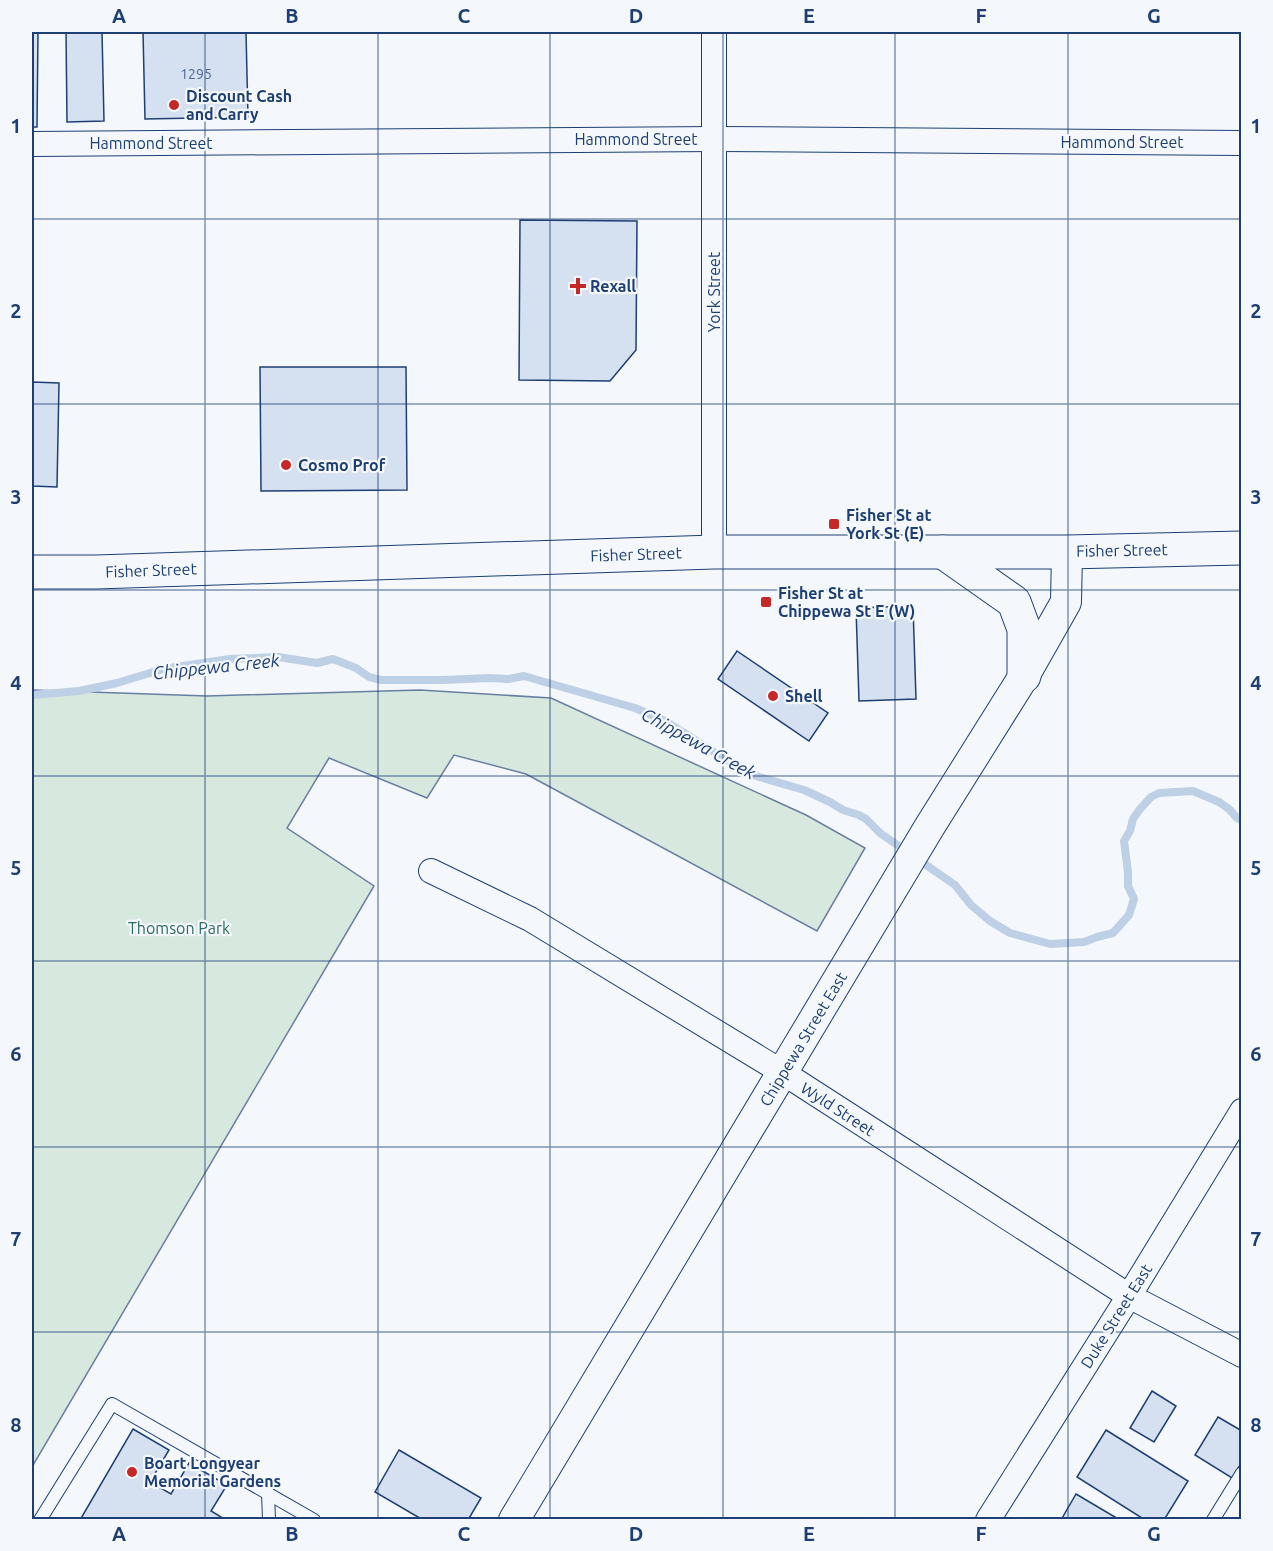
<svg xmlns="http://www.w3.org/2000/svg" width="1273" height="1551" font-family="Ubuntu,sans-serif">
	<rect width="100%" height="100%" fill="#f4f7fb"/>
	<path fill="#d7e8df" stroke="#687fa3" stroke-width="1.5" d="M32 690 207 696 420 690 551 698 806 815 865 848 817 931 526 774 454 755 427 798 329 758 287 828 374 886 32 1467Z"/>
	<g fill="none" stroke-linecap="round" stroke-linejoin="round">
		<path stroke="#bed0e5" stroke-width="8" d="M32 695 79 691 117 683 163 669 230 659 278 657 317 663 333 659 356 668 369 677 381 680H442L490 678 508 679 524 676 635 708 665 721 749 774 804 790 830 802 843 810 859 815 866 819 880 833 955 885 971 905 990 921 1010 933 1050 944 1084 942 1097 937 1113 933 1129 915 1134 899 1128 886V872L1124 841 1130 831 1133 819 1140 809 1151 797 1159 793 1193 791 1219 802 1229 809 1237 818 1242 820"/>
	</g>
	<g fill="#d5e0f0" stroke="#1d3f73" stroke-width="1.5">
		<path d="M32 32H38L37 127H32Z"/>
		<path d="M66 32H102L104 121 67 122Z"/>
		<path d="M143 32H246L248 117 145 119Z"/>
		<path d="M520 220 637 221 636 350 610 381 519 380Z"/>
		<path d="M260 367H406L407 490 261 491Z"/>
		<path d="M32 382 59 383 57 487 32 486Z"/>
		<path d="M913 606 916 699 859 701 856 608Z"/>
		<path d="M737 651 828 713 809 741 718 679Z"/>
		<path d="M1152 1391 1176 1406 1154 1442 1130 1428Z"/>
		<path d="M1218 1417 1242 1431V1462L1232 1478 1195 1455Z"/>
		<path d="M133 1429 169 1450 150 1482 171 1494 189 1463 227 1485 211 1511 226 1520H80Z"/>
		<path d="M1106 1430 1188 1481 1164 1520H1145L1077 1477Z"/>
		<path d="M399 1450 481 1498 468 1520H423L375 1492Z"/>
		<path d="M1076 1494 1120 1520H1061Z"/>
	</g>
	<g fill="none" stroke-linecap="round" stroke-linejoin="round">
		<g stroke="#1d3f73" stroke-width="14">
			<g id="service">
				<path d="M268 1493 269 1520"/>
				<path d="M40 1520 112 1404 314 1520"/>
				<path d="M1213 1520 1242 1473"/>
			</g>
		</g>
		<g stroke="#1d3f73" stroke-width="26">
			<g id="minor">
				<path d="M32 144 715 139 1242 143"/>
				<path d="M714 552V32"/>
				<path d="M431 871 530 919 782 1072 1129 1296 1242 1355"/>
				<path d="M988 1520 1129 1296 1242 1111"/>
			</g>
		</g>
		<g stroke="#1d3f73" stroke-width="32">
			<path id="tertiary" d="M514 1520 930 826 1024 676 1066 602 1067 552"/>
		</g>
		<g stroke="#1d3f73" stroke-width="35">
			<g id="secondary">
				<path d="M943 552 1014 602 1024 629V676"/>
				<path d="M32 572H96L714 552H1067L1242 548"/>
			</g>
		</g>
		<use href="#service" stroke="#f4f7fb" stroke-width="12"/>
		<use href="#minor" stroke="#f4f7fb" stroke-width="24"/>
		<use href="#tertiary" stroke="#f4f7fb" stroke-width="30"/>
		<use href="#secondary" stroke="#f4f7fb" stroke-width="33"/>
	</g>
	<path fill="none" stroke="#1d3f73" stroke-width="1.5" stroke-opacity="0.55" d="M205 32V1520M378 32V1520M550 32V1520M723 32V1520M895 32V1520M1068 32V1520M32 219H1242M32 404H1242M32 590H1242M32 776H1242M32 961H1242M32 1147H1242M32 1332H1242"/>
	<g fill="#c62828" stroke="#f4f7fb" stroke-width="2">
		<circle cx="174" cy="105" r="6"/>
		<path d="M575 277h6v6h6v6h-6v6h-6v-6h-6v-6h6z"/>
		<circle cx="286" cy="465" r="6"/>
		<rect x="828" y="518" width="12" height="12" rx="3"/>
		<rect x="760" y="596" width="12" height="12" rx="3"/>
		<circle cx="773" cy="696" r="6"/>
		<circle cx="132" cy="1472" r="6"/>
	</g>
	<g text-anchor="middle" dominant-baseline="central" stroke-width="4.5" stroke-linejoin="round" paint-order="stroke">
		<g font-size="14" fill="#4b6792">
			<text x="196" y="74">1295</text>
		</g>
		<g font-size="16" font-weight="bold" fill="#1d3f73" stroke="#f4f7fb" text-anchor="start">
			<text x="186" y="96">Discount Cash<tspan x="186" dy="18">and Carry</tspan></text>
			<text x="590" y="286">Rexall</text>
			<text x="298" y="465">Cosmo Prof</text>
			<text x="846" y="515">Fisher St at<tspan x="846" dy="18">York St (E)</tspan></text>
			<text x="778" y="593">Fisher St at<tspan x="778" dy="18">Chippewa St E (W)</tspan></text>
			<text x="785" y="696">Shell</text>
			<text x="144" y="1463">Boart Longyear<tspan x="144" dy="18">Memorial Gardens</tspan></text>
		</g>
		<g font-size="16" fill="#1d3f73" stroke="#f4f7fb">
			<text x="636" y="139">Hammond Street</text>
			<text x="1122" y="142">Hammond Street</text>
			<text x="151" y="143">Hammond Street</text>
			<text transform="translate(714 292) rotate(-90)">York Street</text>
			<text transform="translate(1122 550) rotate(-1)">Fisher Street</text>
			<text transform="translate(636 554) rotate(-2)">Fisher Street</text>
			<text transform="translate(151 570) rotate(-2)">Fisher Street</text>
			<text transform="translate(803 1039) rotate(-59)">Chippewa Street East</text>
			<text transform="translate(838 1109) rotate(33)">Wyld Street</text>
			<text transform="translate(1116 1316) rotate(-58)">Duke Street East</text>
		</g>
		<g font-size="16" fill="#2c6c60" stroke="#f4f7fb">
			<text x="179" y="928">Thomson Park</text>
		</g>
		<g font-size="18" font-style="italic" fill="#1d3f73" stroke="#f4f7fb">
			<text transform="translate(216 666) rotate(-6)">Chippewa Creek</text>
			<text transform="translate(699 743) rotate(29)">Chippewa Creek</text>
		</g>
	</g>
	<rect width="1273" height="1551" fill="none" stroke="#f4f7fb" stroke-width="66"/>
	<rect x="33" y="33" width="1207" height="1485" fill="none" stroke="#1d3f73" stroke-width="2"/>
	<g font-size="20" text-anchor="middle" font-weight="bold" fill="#1d3f73">
		<text x="119" y="23">A</text>
		<text x="292" y="23">B</text>
		<text x="464" y="23">C</text>
		<text x="636" y="23">D</text>
		<text x="809" y="23">E</text>
		<text x="981" y="23">F</text>
		<text x="1154" y="23">G</text>
		<text x="16" y="133">1</text>
		<text x="1256" y="133">1</text>
		<text x="16" y="318">2</text>
		<text x="1256" y="318">2</text>
		<text x="16" y="504">3</text>
		<text x="1256" y="504">3</text>
		<text x="16" y="690">4</text>
		<text x="1256" y="690">4</text>
		<text x="16" y="875">5</text>
		<text x="1256" y="875">5</text>
		<text x="16" y="1061">6</text>
		<text x="1256" y="1061">6</text>
		<text x="16" y="1246">7</text>
		<text x="1256" y="1246">7</text>
		<text x="16" y="1432">8</text>
		<text x="1256" y="1432">8</text>
		<text x="119" y="1541">A</text>
		<text x="292" y="1541">B</text>
		<text x="464" y="1541">C</text>
		<text x="636" y="1541">D</text>
		<text x="809" y="1541">E</text>
		<text x="981" y="1541">F</text>
		<text x="1154" y="1541">G</text>
	</g>
</svg>
